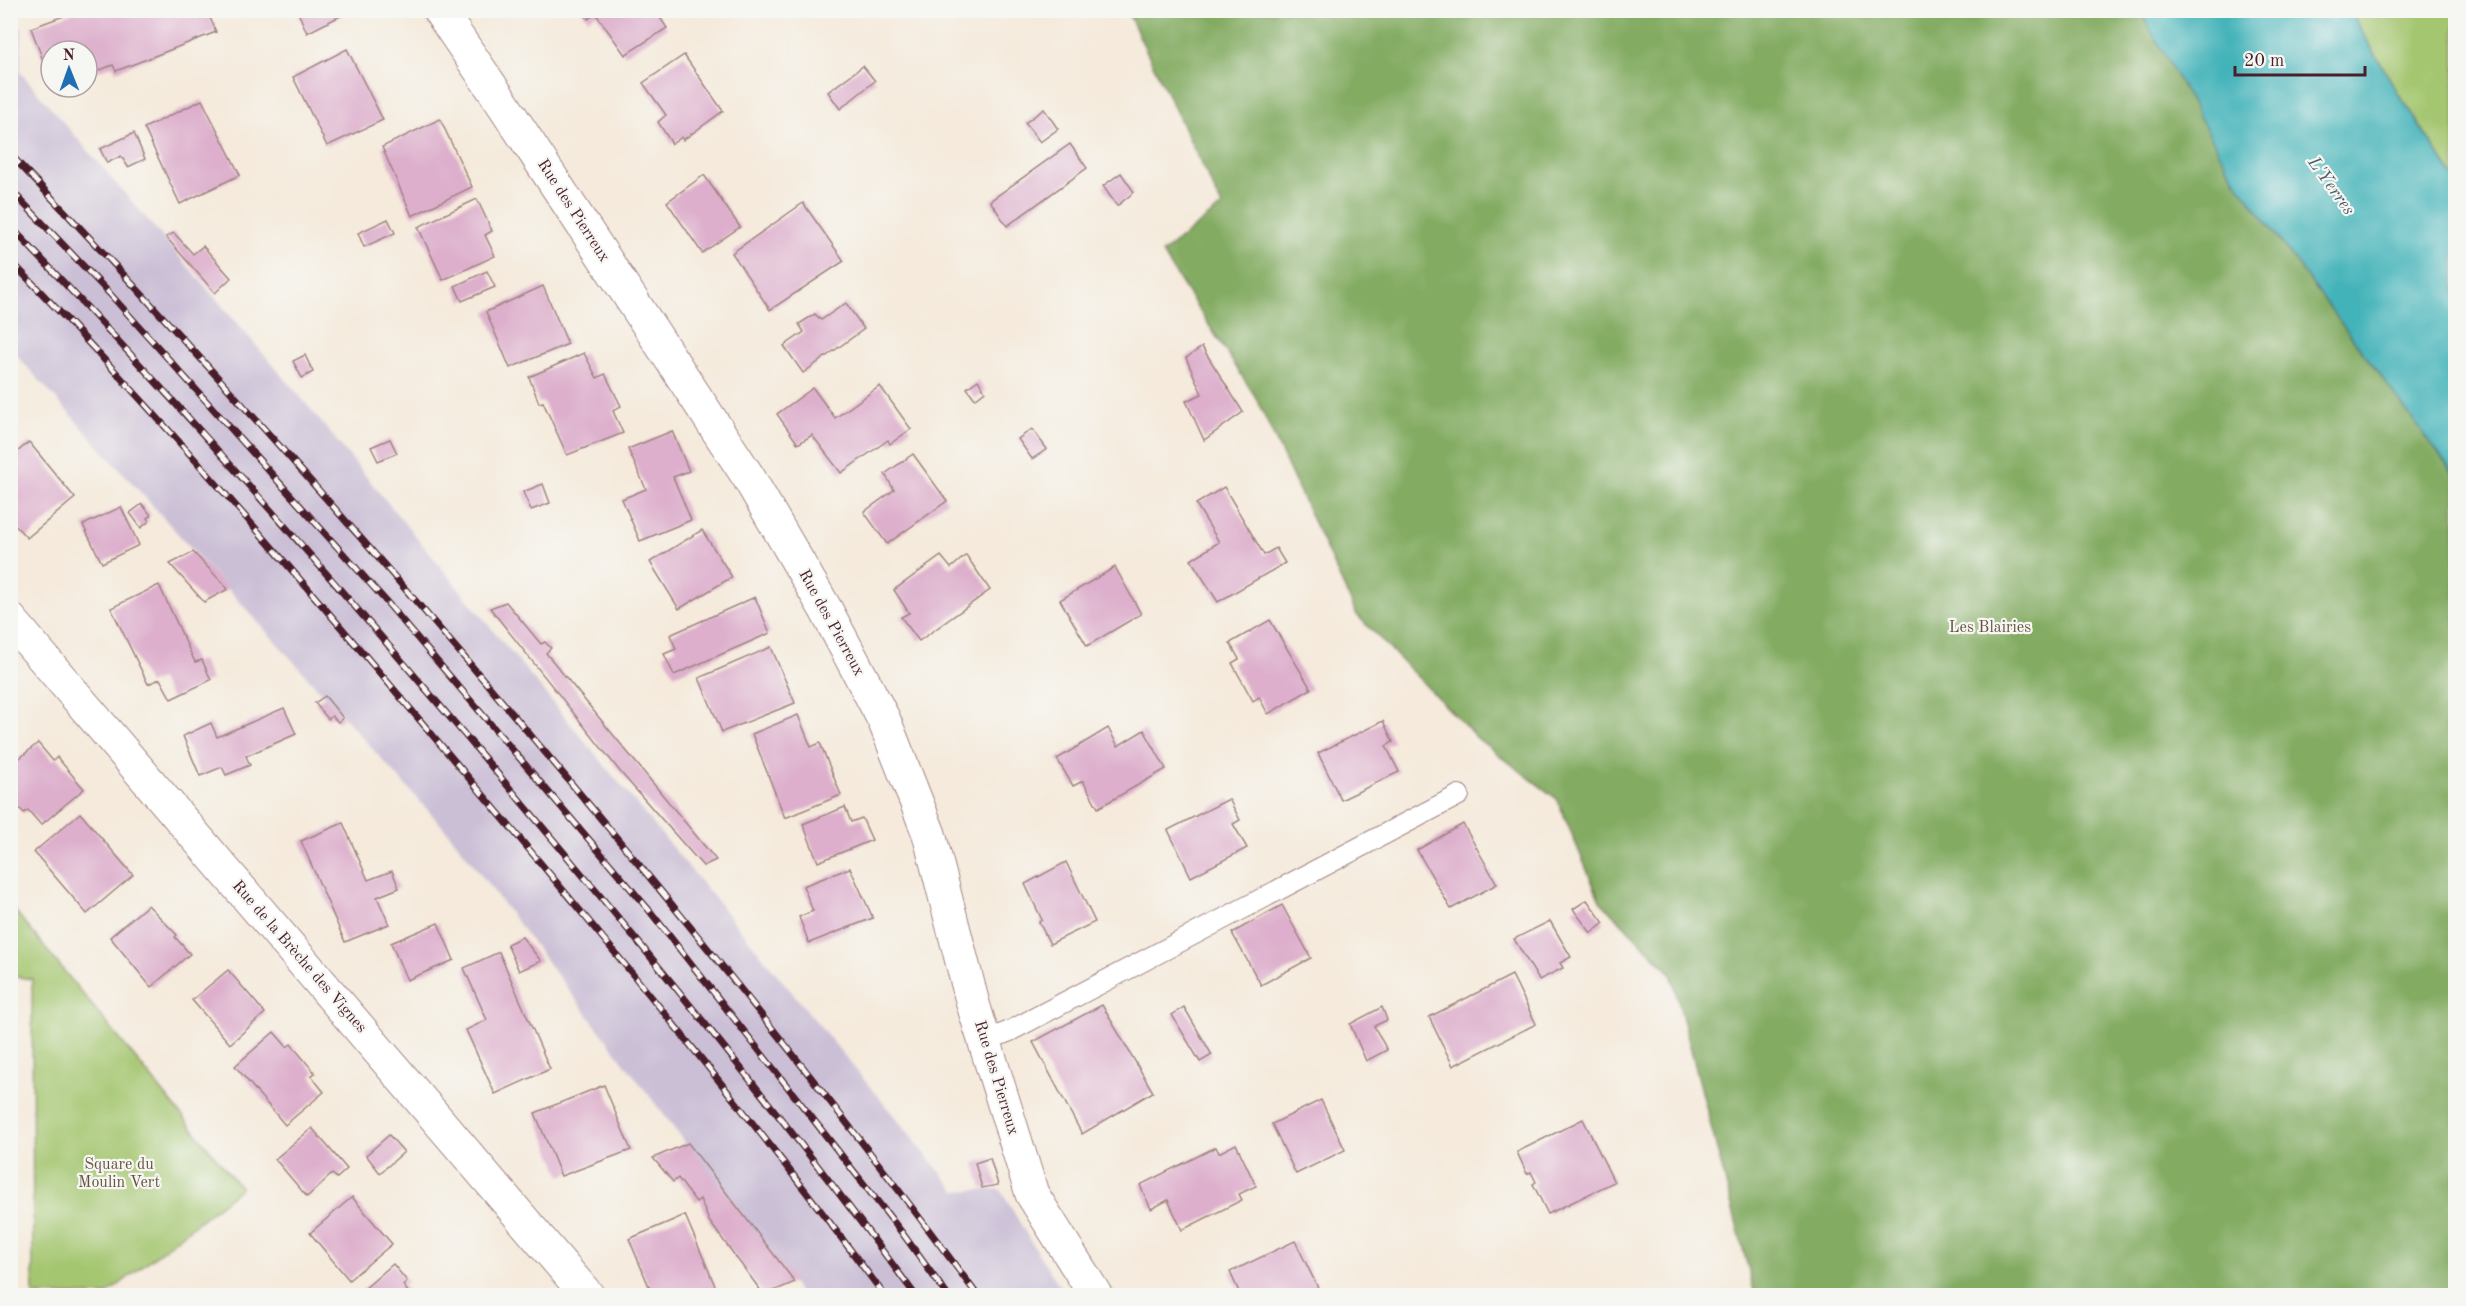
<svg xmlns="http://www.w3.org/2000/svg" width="2466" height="1306" font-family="'Old Standard TT',serif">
	<rect width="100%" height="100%" fill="#f6f6f2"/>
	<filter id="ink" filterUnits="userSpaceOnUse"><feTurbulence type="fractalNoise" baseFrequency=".0167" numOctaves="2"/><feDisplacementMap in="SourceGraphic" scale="12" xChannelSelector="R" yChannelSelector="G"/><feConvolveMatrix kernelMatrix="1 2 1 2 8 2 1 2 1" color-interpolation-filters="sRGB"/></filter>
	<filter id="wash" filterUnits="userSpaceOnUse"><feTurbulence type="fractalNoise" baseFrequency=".008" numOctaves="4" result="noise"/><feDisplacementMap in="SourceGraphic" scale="24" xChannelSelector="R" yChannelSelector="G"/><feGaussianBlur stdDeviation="1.35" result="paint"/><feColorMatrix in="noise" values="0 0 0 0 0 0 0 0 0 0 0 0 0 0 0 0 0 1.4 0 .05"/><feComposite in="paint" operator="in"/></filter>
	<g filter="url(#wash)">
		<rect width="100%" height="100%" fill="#f5eadb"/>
		<path fill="#cbbfd6" d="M22 28 20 72 298 394 956 1191 1000 1189 1037 1252 1066 1295H801L453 838 11 349 10 29Z"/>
		<g fill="#a4c66f" stroke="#77724d" stroke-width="1.5">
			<path d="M2350 11H2455V179L2397 91Z"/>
			<path d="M11 906 241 1188 106 1295H33L32 979 11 976Z"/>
		</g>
		<path fill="#83ab62" stroke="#666546" stroke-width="1.5" d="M1127 11H2140L2235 180 2455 476V1295H1755L1671 973 1600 901 1557 799 1478 739 1357 615 1255 396 1162 253 1222 206Z"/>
		<path fill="#42b3b9" stroke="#466972" stroke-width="1.5" d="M2140 11H2350L2397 91 2455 179V476L2235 180Z"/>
		<g id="blocks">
			<g fill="#ddafcc">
				<path d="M80 10H207L216 32 116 71 113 65 87 75V51H51V82L31 28Z"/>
				<path d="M297 10H352L307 33Z"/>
				<path d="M581 10H655L667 28 625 55 596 14 588 19Z"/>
				<path d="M347 49 383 120 327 146 293 77Z"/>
				<path d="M684 55 723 111 683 140 682 137 672 144 658 122 666 115 643 83Z"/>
				<path d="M863 66 875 81 840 109 828 92Z"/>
				<path d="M202 100 240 175 180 204 144 128Z"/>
				<path d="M1044 109 1058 129 1040 142 1025 123Z"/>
				<path d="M440 119 472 187 412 216 382 147Z"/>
				<path d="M134 133 145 159 128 167 121 156 107 163 100 149Z"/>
				<path d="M1070 144 1087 168 1007 226 990 201Z"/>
				<path d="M1121 173 1134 192 1117 206 1103 186Z"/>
				<path d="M704 175 740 227 702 253 667 202Z"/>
				<path d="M477 199 492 231 485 235 495 256 443 280 418 227Z"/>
				<path d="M803 203 844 261 770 310 732 253Z"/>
				<path d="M388 219 395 233 364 247 358 233Z"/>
				<path d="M174 233 193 254 203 246 231 278 215 293 166 237Z"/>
				<path d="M487 271 495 287 462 301 455 286Z"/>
				<path d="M543 286 568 344 510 368 486 312Z"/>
				<path d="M846 303 864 329 803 373 784 346 804 332 799 324 815 314 821 320Z"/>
				<path d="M1202 347 1243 412 1204 440 1186 401 1202 394 1186 358Z"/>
				<path d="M584 353 597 378 605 374 621 406 613 411 623 433 567 455 543 402 539 403 529 377Z"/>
				<path d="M305 355 313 372 302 378 293 361Z"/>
				<path d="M978 380 985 391 975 399 967 388Z"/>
				<path d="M880 386 911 429 890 444 888 440 841 473 812 435 798 444 777 414 813 388 835 418Z"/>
				<path d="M1032 429 1047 449 1032 459 1018 439Z"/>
				<path d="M672 431 689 471 673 477 691 520 640 541 622 499 646 489 628 449Z"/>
				<path d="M390 439 397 453 378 461 371 447Z"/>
				<path d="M29 442 75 498 27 538 10 520V458Z"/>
				<path d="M913 454 947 501 887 544 864 512 894 490 885 474Z"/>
				<path d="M543 484 550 503 531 510 523 492Z"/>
				<path d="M1224 487 1264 555 1276 548 1285 563 1218 602 1191 560 1219 542 1196 504Z"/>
				<path d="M142 504 151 515 147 518 149 521 141 528 130 513Z"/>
				<path d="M121 507 139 545 102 563 83 525Z"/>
				<path d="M702 530 732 577 679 609 650 562Z"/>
				<path d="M193 552 214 574 228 589 204 602 170 564Z"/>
				<path d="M966 555 990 590 919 641 901 617 909 613 894 590 941 556 951 568Z"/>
				<path d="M1115 567 1141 614 1087 646 1060 600Z"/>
				<path d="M159 585 195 662 202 660 211 680 171 699 160 679 148 684 111 608Z"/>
				<path d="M755 597 770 633 674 675 664 654 676 649 670 635Z"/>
				<path d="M506 602 541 644 545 642 551 648 546 653 716 860 703 866 622 774 490 608Z"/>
				<path d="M1270 620 1311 689 1268 714 1259 697 1253 701 1232 663 1239 659 1230 643Z"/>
				<path d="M771 647 795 703 722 732 699 678Z"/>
				<path d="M325 696 343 718 338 722 332 716 328 719 315 703Z"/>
				<path d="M284 708 296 734 246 756 250 765 226 775 222 767 200 776 183 736 211 723 217 737Z"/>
				<path d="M798 715 811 747 820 743 841 795 785 818 752 734Z"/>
				<path d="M1383 721 1393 742 1386 746 1399 772 1341 800 1318 753Z"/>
				<path d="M1108 728 1118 746 1144 730 1166 769 1098 808 1083 781 1073 786 1057 759Z"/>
				<path d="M38 743 53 761 57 757 84 789 41 825 28 810 24 813 10 798V766Z"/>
				<path d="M1229 799 1240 820 1233 824 1247 848 1191 877 1168 830Z"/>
				<path d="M845 807 851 822 862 818 872 840 818 862 803 824Z"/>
				<path d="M80 813 133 875 87 914 34 852Z"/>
				<path d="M343 823 368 880 392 871 399 888 377 897 389 924 345 942 301 841Z"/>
				<path d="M1463 824 1497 884 1451 909 1417 850Z"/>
				<path d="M1066 862 1095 922 1050 944 1039 922 1042 920 1025 884Z"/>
				<path d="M850 868 873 918 809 943 799 917 813 911 803 886Z"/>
				<path d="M1587 900 1604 923 1591 933 1573 909Z"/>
				<path d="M148 905 177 935 175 937 190 954 151 987 110 937Z"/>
				<path d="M1282 905 1311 958 1261 985 1232 933Z"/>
				<path d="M1550 921 1571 957 1560 963 1563 968 1539 980 1514 939Z"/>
				<path d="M438 923 454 960 407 980 391 943Z"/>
				<path d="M522 937 541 961 519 971 507 944Z"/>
				<path d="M499 952 550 1069 495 1094 466 1030 487 1020 464 968Z"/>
				<path d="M228 970 265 1013 230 1044 192 1000Z"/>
				<path d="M1512 975 1536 1024 1453 1066 1429 1017Z"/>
				<path d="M1102 1005 1153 1092 1082 1134 1033 1042Z"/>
				<path d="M1184 1007 1212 1055 1200 1062 1172 1015Z"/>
				<path d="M1382 1007 1387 1020 1374 1026 1387 1050 1366 1061 1350 1024Z"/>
				<path d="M274 1032 287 1047 291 1044 315 1073 311 1076 324 1092 285 1125 235 1066Z"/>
				<path d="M604 1085 631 1150 561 1176 535 1113Z"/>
				<path d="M1321 1100 1345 1150 1296 1174 1272 1124Z"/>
				<path d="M1583 1119 1614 1182 1548 1214 1533 1184 1536 1182 1531 1172 1527 1174 1517 1152Z"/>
				<path d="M312 1128 347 1169 337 1178 332 1174 307 1197 275 1159Z"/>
				<path d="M389 1135 404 1152 380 1173 366 1155Z"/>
				<path d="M688 1143 795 1282 764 1295 709 1221 700 1199 696 1202 678 1178 673 1182 653 1158Z"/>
				<path d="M1236 1144 1256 1186 1239 1194 1242 1200 1182 1230 1168 1200 1151 1209 1140 1185 1216 1147 1219 1153Z"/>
				<path d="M990 1158 998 1185 982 1188 975 1163Z"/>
				<path d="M352 1197 392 1244 349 1280 310 1233Z"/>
				<path d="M685 1215 719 1295 718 1296H669L667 1291 653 1296 629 1239Z"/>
				<path d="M1295 1241 1322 1296H1241L1230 1272Z"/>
				<path d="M393 1264 407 1281 403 1285 411 1296H356Z"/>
			</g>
		</g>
	</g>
	<g filter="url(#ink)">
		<use href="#blocks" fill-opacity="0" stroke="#a08483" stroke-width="1.5"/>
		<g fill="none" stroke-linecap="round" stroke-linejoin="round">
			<g stroke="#a08483" stroke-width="22">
				<path id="service" d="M985 1041 1010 1031 1459 795"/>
			</g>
			<g stroke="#a08483" stroke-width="35">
				<g id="minor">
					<path d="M439 10 499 98 749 478 826 610 884 720 929 834 973 1004 1032 1194 1096 1296"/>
					<path d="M10 619 588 1296"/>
				</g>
			</g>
			<use href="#service" stroke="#fff" stroke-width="20"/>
			<use href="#minor" stroke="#fff" stroke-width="33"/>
			<g stroke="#4a1f2b" stroke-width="7">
				<g id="rail">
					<path d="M10 154C189 341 360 534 527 731 683 915 835 1102 978 1296"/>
					<path d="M10 189 110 294 384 599 649 910 903 1234 948 1296"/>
					<path d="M10 226C181 404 343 590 502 779 644 947 785 1118 916 1296"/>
					<path d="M10 260C160 415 301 579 440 744 593 924 744 1106 885 1296"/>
				</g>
			</g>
			<use href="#rail" stroke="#f6f6f2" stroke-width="4.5" stroke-dasharray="14" stroke-linecap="butt"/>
		</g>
	</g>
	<g text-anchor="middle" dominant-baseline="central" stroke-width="4.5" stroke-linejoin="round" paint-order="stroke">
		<g font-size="16" fill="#4a1f2b" stroke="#f6f6f2">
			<text transform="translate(573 211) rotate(57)">Rue des Pierreux</text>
			<text transform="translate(831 623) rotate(61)">Rue des Pierreux</text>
			<text transform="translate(299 957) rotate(49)">Rue de la Brèche des Vignes</text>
			<text transform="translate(996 1078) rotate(73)">Rue des Pierreux</text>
		</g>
		<g font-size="16" fill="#65513f" stroke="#f6f6f2">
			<text x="1990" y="628">Les Blairies</text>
			<text x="119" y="1165">Square du<tspan x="119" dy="18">Moulin Vert</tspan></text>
		</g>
		<g font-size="18" font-style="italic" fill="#475a64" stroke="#f6f6f2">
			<text transform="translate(2331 186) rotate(54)">L'Yerres</text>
		</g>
	</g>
	<rect width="2466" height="1306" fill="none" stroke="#f6f6f2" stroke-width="36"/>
	<g transform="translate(69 69) rotate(359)"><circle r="28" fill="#f6f6f2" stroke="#b1a0a2" stroke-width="1.5"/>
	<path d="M0-4.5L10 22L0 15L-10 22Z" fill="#1f6fb2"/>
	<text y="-9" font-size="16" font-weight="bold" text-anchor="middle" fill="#4a1f2b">N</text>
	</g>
	<path d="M2235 66v9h130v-9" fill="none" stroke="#4a1f2b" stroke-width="3"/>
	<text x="2244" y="66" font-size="18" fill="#4a1f2b" stroke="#f6f6f2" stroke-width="4.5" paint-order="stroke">20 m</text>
</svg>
